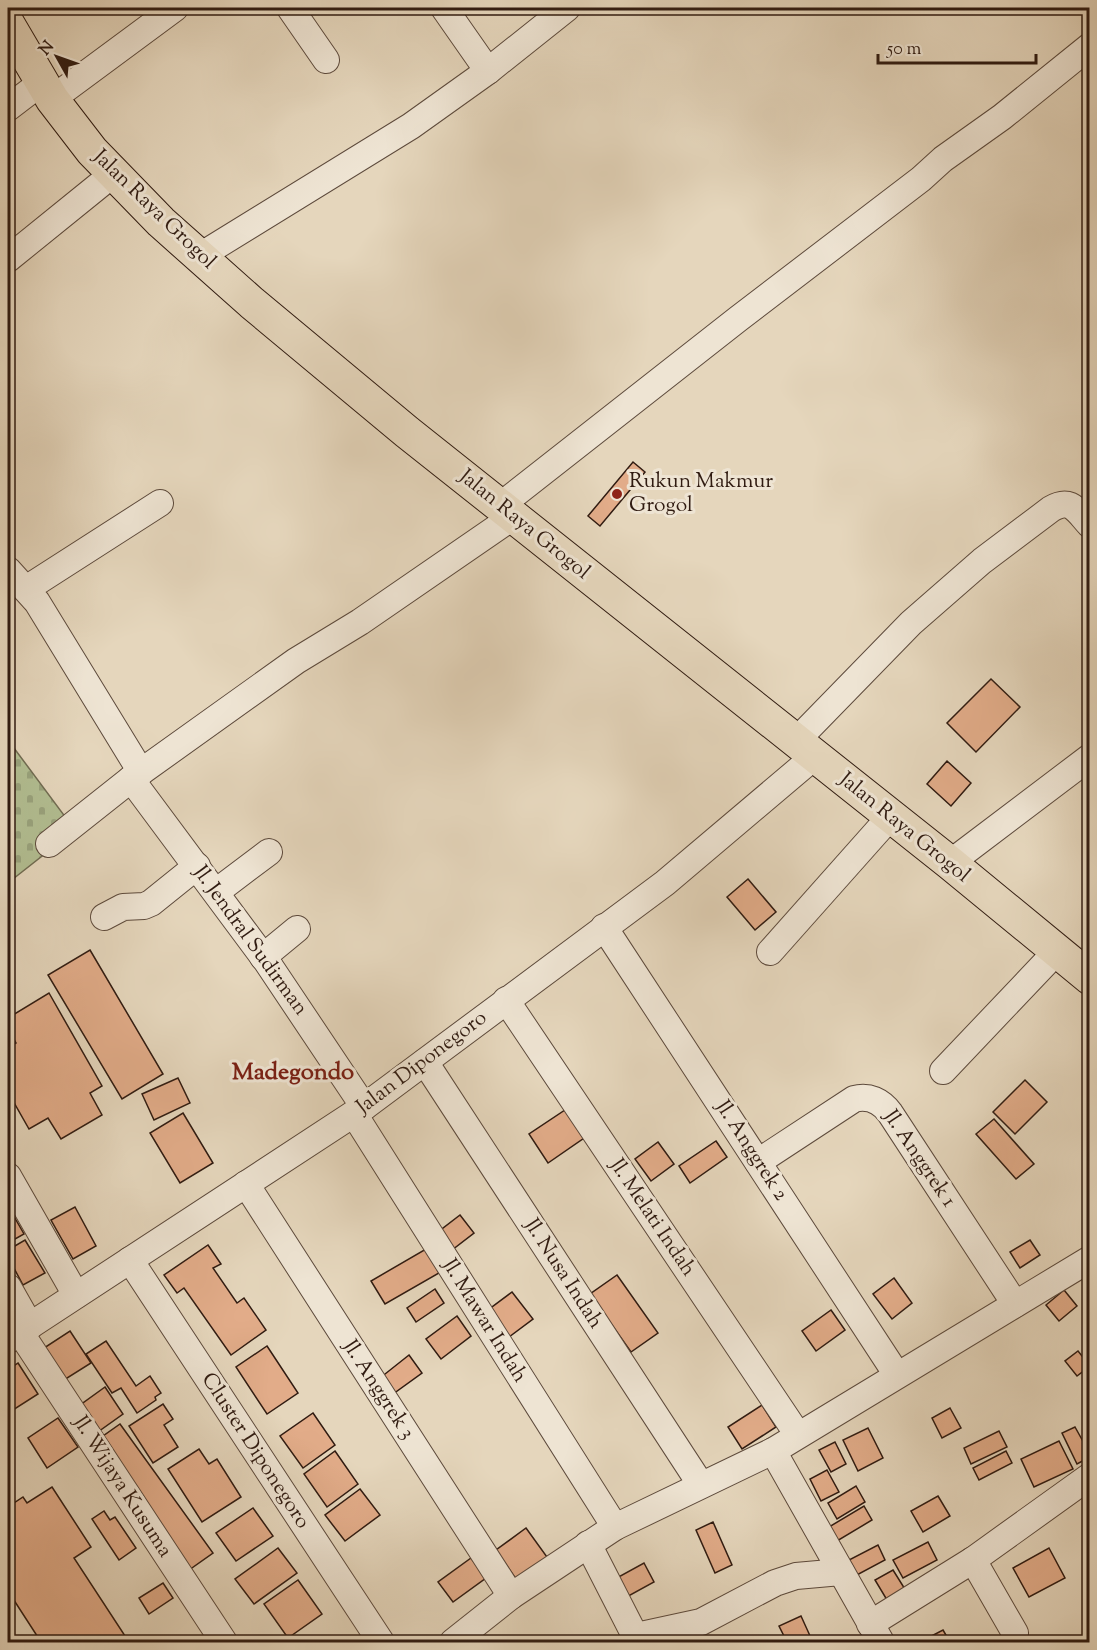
<svg xmlns="http://www.w3.org/2000/svg" width="1097" height="1650" font-family="'Sorts Mill Goudy',serif">
	<defs>
		<pattern id="cemetery-stones" width="16" height="16" patternUnits="userSpaceOnUse" patternTransform="scale(1.5)"><rect width="16" height="16" fill="#b2be92"/><path d="M2 7V4a2 2 0 0 1 4 0v3zM10 15v-3a2 2 0 0 1 4 0v3z" fill="#99a37d"/></pattern>
	</defs>
	<rect width="100%" height="100%" fill="#e5d6bc"/>
	<filter id="stains"><feTurbulence type="fractalNoise" baseFrequency=".00333" numOctaves="4"/><feColorMatrix values="0 0 0 0 .2 0 0 0 0 .09 0 0 0 0 .02 0 0 0 .5 -.17"/></filter>
	<radialGradient id="worn" r=".72"><stop offset=".6" stop-color="#630" stop-opacity="0"/><stop offset="1" stop-color="#630" stop-opacity=".3"/></radialGradient>
	<path fill="url(#cemetery-stones)" stroke="#716c52" stroke-width="1.5" d="M8 740 75 830 13 879 8 872Z"/>
	<g fill="#e2ac89" stroke="#301b11" stroke-width="1.5">
		<path d="M633 462 645 472 600 526 588 516Z"/>
		<path d="M991 679 1020 707 976 752 947 723Z"/>
		<path d="M947 761 971 783 951 806 927 784Z"/>
		<path d="M748 879 776 912 755 930 727 897Z"/>
		<path d="M90 950 163 1074 122 1099 48 975Z"/>
		<path d="M49 993 102 1086 90 1093 102 1115 61 1139 48 1118 29 1129 8 1092V1048L16 1043 8 1028V1018Z"/>
		<path d="M178 1078 190 1103 154 1120 142 1094Z"/>
		<path d="M1025 1080 1047 1102 1015 1134 993 1112Z"/>
		<path d="M568 1108 587 1136 548 1163 529 1134Z"/>
		<path d="M183 1113 213 1163 180 1183 150 1133Z"/>
		<path d="M994 1119 1034 1164 1016 1179 976 1134Z"/>
		<path d="M716 1141 727 1157 690 1183 679 1166Z"/>
		<path d="M658 1142 674 1164 651 1181 635 1159Z"/>
		<path d="M8 1206 24 1234 8 1243Z"/>
		<path d="M75 1207 96 1246 73 1259 51 1220Z"/>
		<path d="M460 1215 474 1233 452 1250 438 1232Z"/>
		<path d="M25 1240 45 1273 23 1285 8 1257V1250Z"/>
		<path d="M1030 1240 1040 1255 1020 1268 1010 1252Z"/>
		<path d="M208 1245 221 1264 213 1268 237 1303 244 1298 266 1330 231 1355 184 1288 177 1293 164 1275Z"/>
		<path d="M426 1249 439 1273 385 1304 371 1281Z"/>
		<path d="M617 1275 658 1333 631 1352 590 1294Z"/>
		<path d="M894 1278 912 1303 892 1319 873 1294Z"/>
		<path d="M435 1289 444 1303 416 1322 407 1308Z"/>
		<path d="M1064 1290 1077 1306 1059 1321 1046 1305Z"/>
		<path d="M512 1292 533 1319 509 1337 488 1310Z"/>
		<path d="M831 1310 845 1330 816 1351 802 1331Z"/>
		<path d="M457 1316 471 1336 441 1359 426 1339Z"/>
		<path d="M70 1331 91 1363 64 1380 44 1348Z"/>
		<path d="M106 1341 136 1386 150 1376 161 1393 155 1397 156 1400 137 1413 121 1388 112 1393 86 1354Z"/>
		<path d="M267 1346 298 1393 267 1414 236 1367Z"/>
		<path d="M1078 1351 1090 1366 1077 1376 1065 1361Z"/>
		<path d="M409 1355 422 1373 393 1394 380 1378Z"/>
		<path d="M18 1363 38 1394 13 1410 8 1402V1370Z"/>
		<path d="M105 1387 123 1414 95 1434 76 1408Z"/>
		<path d="M163 1404 173 1419 164 1425 178 1447 153 1463 129 1426Z"/>
		<path d="M762 1405 776 1427 742 1449 728 1427Z"/>
		<path d="M950 1408 961 1428 942 1438 932 1418Z"/>
		<path d="M313 1413 335 1445 303 1468 280 1436Z"/>
		<path d="M58 1418 78 1447 47 1468 28 1438Z"/>
		<path d="M120 1424 213 1553 189 1570 96 1441Z"/>
		<path d="M1075 1427 1090 1454V1457L1077 1464 1062 1433Z"/>
		<path d="M868 1428 883 1458 858 1471 843 1440Z"/>
		<path d="M999 1431 1007 1447 971 1464 964 1448Z"/>
		<path d="M1059 1441 1073 1469 1034 1487 1021 1459Z"/>
		<path d="M835 1442 846 1464 831 1472 819 1450Z"/>
		<path d="M199 1449 209 1464 217 1459 241 1497 202 1522 168 1469Z"/>
		<path d="M335 1451 358 1484 327 1507 304 1474Z"/>
		<path d="M1006 1451 1012 1463 979 1480 973 1468Z"/>
		<path d="M827 1470 839 1492 821 1501 810 1479Z"/>
		<path d="M856 1486 865 1502 837 1519 828 1503Z"/>
		<path d="M52 1487 91 1547 74 1558 129 1642H41L8 1591V1507L23 1497 27 1503Z"/>
		<path d="M360 1489 380 1515 345 1541 325 1515Z"/>
		<path d="M938 1496 950 1516 923 1532 911 1511Z"/>
		<path d="M864 1506 872 1520 837 1541 829 1527Z"/>
		<path d="M253 1508 273 1536 236 1561 216 1533Z"/>
		<path d="M104 1511 110 1520 115 1517 136 1548 119 1560 92 1519Z"/>
		<path d="M713 1522 732 1565 715 1573 696 1530Z"/>
		<path d="M526 1528 547 1557 516 1579 496 1550Z"/>
		<path d="M928 1542 937 1560 903 1578 893 1560Z"/>
		<path d="M878 1545 885 1560 855 1576 847 1561Z"/>
		<path d="M278 1548 297 1573 254 1604 235 1579Z"/>
		<path d="M1049 1548 1065 1578 1029 1597 1013 1568Z"/>
		<path d="M471 1558 486 1578 453 1602 438 1582Z"/>
		<path d="M644 1563 654 1582 623 1599 613 1580Z"/>
		<path d="M893 1570 908 1594 890 1605 875 1580Z"/>
		<path d="M298 1580 322 1614 288 1638 264 1604Z"/>
		<path d="M163 1583 173 1598 149 1614 139 1598Z"/>
		<path d="M801 1616 811 1638 801 1642H787L779 1626Z"/>
		<path d="M943 1630 950 1642H920Z"/>
	</g>
	<g fill="none" stroke-linecap="round" stroke-linejoin="round">
		<g stroke="#5d4a3c" stroke-width="28">
			<g id="street">
				<path d="M290 8 326 60"/>
				<path d="M444 8 488 71"/>
				<path d="M52 99 175 8"/>
				<path d="M8 108 42 82"/>
				<path d="M200 256 411 126 488 71 567 8"/>
				<path d="M8 259 113 174"/>
				<path d="M501 505 738 319 921 179 943 159 1002 117 1090 46"/>
				<path d="M8 570 37 602 141 772"/>
				<path d="M26 589 160 503"/>
				<path d="M796 741 911 623 982 561 1051 509C1071 497 1077 511 1090 525"/>
				<path d="M131 779 267 962 364 1107"/>
				<path d="M49 844 131 779 296 661 360 622 514 516"/>
				<path d="M950 863 1090 757"/>
				<path d="M216 892 269 852"/>
				<path d="M104 917 123 907 144 906 151 903 197 866"/>
				<path d="M604 927 897 1375"/>
				<path d="M770 952 890 817"/>
				<path d="M263 957 297 929"/>
				<path d="M506 1000 798 1435"/>
				<path d="M425 1062 701 1485"/>
				<path d="M943 1071 1056 952"/>
				<path d="M354 1114 615 1527"/>
				<path d="M758 1162 854 1099C869 1095 881 1101 890 1113L1015 1304"/>
				<path d="M8 1176 76 1295"/>
				<path d="M246 1184 511 1596"/>
				<path d="M130 1260 381 1642"/>
				<path d="M8 1287 30 1326"/>
				<path d="M20 1332 224 1642"/>
				<path d="M8 1340 364 1107 665 883 815 756"/>
				<path d="M773 1451 881 1642"/>
				<path d="M588 1544 631 1628 635 1633 641 1635 701 1622 775 1583 796 1576 841 1572"/>
				<path d="M973 1560 1015 1633"/>
				<path d="M870 1624 973 1560 1090 1476"/>
				<path d="M453 1642 511 1596 615 1527 773 1451 1090 1259"/>
			</g>
		</g>
		<g stroke="#301b11" stroke-width="35">
			<path id="primary" d="M8 24 52 99 92 151 161 222 252 303 407 432 950 863 1090 978"/>
		</g>
		<use href="#street" stroke="#eee4d3" stroke-width="26"/>
		<use href="#primary" stroke="#e5d6bc" stroke-width="33"/>
	</g>
	<circle fill="#8f2418" stroke="#eee4d3" stroke-width="2" cx="617" cy="494" r="6"/>
	<g text-anchor="middle" dominant-baseline="central" stroke-width="6" stroke-linejoin="round" paint-order="stroke">
		<g font-size="21" fill="#301b11" stroke="#eee4d3">
			<text transform="translate(154 210) rotate(44)">Jalan Raya Grogol</text>
			<text transform="translate(524 525) rotate(39)">Jalan Raya Grogol</text>
			<text transform="translate(904 828) rotate(39)">Jalan Raya Grogol</text>
			<text transform="translate(250 941) rotate(54)">Jl. Jendral Sudirman</text>
			<text transform="translate(422 1063) rotate(-37)">Jalan Diponegoro</text>
			<text transform="translate(751 1151) rotate(57)">Jl. Anggrek 2</text>
			<text transform="translate(919 1159) rotate(56)">Jl. Anggrek 1</text>
			<text transform="translate(652 1218) rotate(56)">Jl. Melati Indah</text>
			<text transform="translate(563 1274) rotate(57)">Jl. Nusa Indah</text>
			<text transform="translate(484 1321) rotate(58)">Jl. Mawar Indah</text>
			<text transform="translate(378 1390) rotate(57)">Jl. Anggrek 3</text>
			<text transform="translate(255 1451) rotate(57)">Cluster Diponegoro</text>
			<text transform="translate(122 1487) rotate(57)">Jl. Wijaya Kusuma</text>
		</g>
		<g font-size="21" fill="#301b11" stroke="#eee4d3" text-anchor="start">
			<text x="629" y="482">Rukun Makmur<tspan x="629" dy="24">Grogol</tspan></text>
		</g>
		<g font-size="24" font-weight="bold" fill="#7a1f14" stroke="#eee4d3">
			<text x="293" y="1073">Madegondo</text>
		</g>
	</g>
	<rect width="1097" height="1650" fill="none" stroke="#e5d6bc" stroke-width="30"/>
	<rect x="9" y="9" width="1079" height="1632" fill="none" stroke="#301b11" stroke-width="3"/>
	<rect x="15" y="15" width="1067" height="1620" fill="none" stroke="#301b11" stroke-width="1.5"/>
	<g transform="translate(57 57) rotate(310)" stroke="#eee4d3" stroke-width="4.5" paint-order="stroke">
	<path d="M0-4.5L10 22L0 15L-10 22Z" fill="#301b11"/>
	<text y="-9" font-size="16" font-weight="bold" text-anchor="middle" fill="#301b11">N</text>
	</g>
	<path d="M878 54v9h158v-9" fill="none" stroke="#301b11" stroke-width="3"/>
	<text x="887" y="54" font-size="18" fill="#301b11" stroke="#eee4d3" stroke-width="4.5" paint-order="stroke">50 m</text>
	<rect width="100%" height="100%" filter="url(#stains)"/>
	<rect width="100%" height="100%" fill="url(#worn)"/>
</svg>
